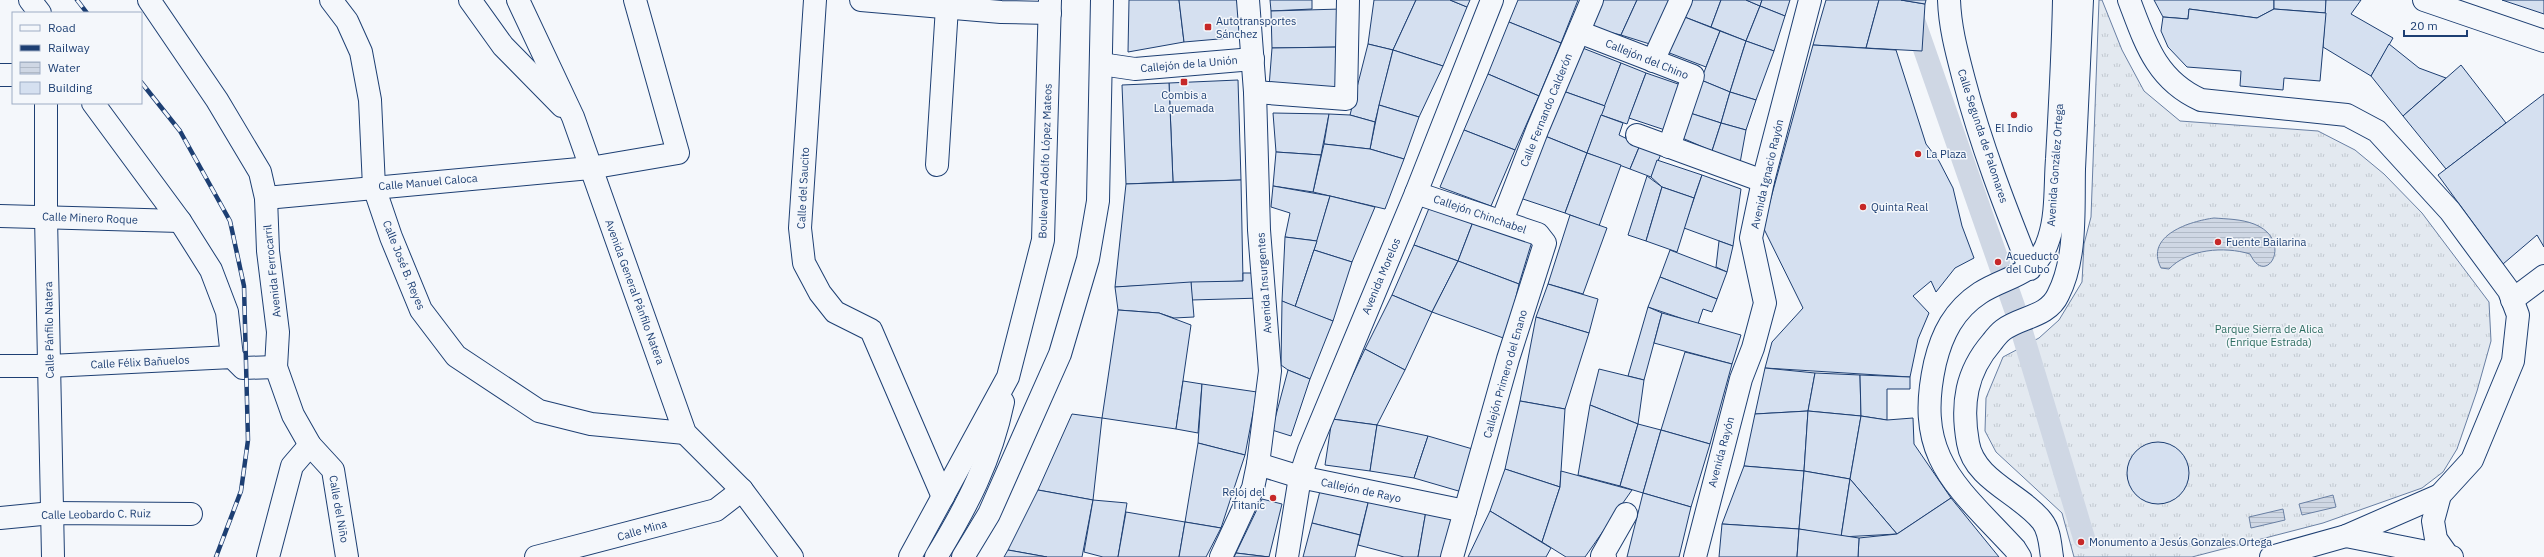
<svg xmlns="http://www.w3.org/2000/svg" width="2544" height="557" font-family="'IBM Plex Sans',sans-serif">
	<defs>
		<pattern id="grass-tufts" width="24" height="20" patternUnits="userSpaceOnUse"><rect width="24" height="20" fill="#e3e9f0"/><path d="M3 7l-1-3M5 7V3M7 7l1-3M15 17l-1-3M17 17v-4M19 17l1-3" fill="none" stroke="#c2c9d1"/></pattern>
		<pattern id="water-rules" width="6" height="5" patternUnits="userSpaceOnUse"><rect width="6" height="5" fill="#cfd7e4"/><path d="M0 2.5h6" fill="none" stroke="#b1bac7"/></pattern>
	</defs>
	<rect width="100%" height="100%" fill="#f4f7fb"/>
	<path fill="url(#grass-tufts)" stroke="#687fa3" d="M2099 0H2102L2122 50 2144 91 2180 121 2318 131 2355 150 2384 174 2422 213 2489 302 2491 341 2477 391 2457 449 2443 472 2422 488 2323 523 2192 557H2074L2062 513 1996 452 1985 431 1986 398 2003 357 2039 338 2059 320 2082 282 2084 244 2091 217Z"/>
	<g fill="url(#water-rules)" stroke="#687fa3">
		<path d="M2214 218C2227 219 2241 219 2254 224 2295 240 2266 289 2250 254 2224 246 2188 249 2169 269L2161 268C2144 235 2191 221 2214 218Z"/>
		<path d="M2333 495 2336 507 2302 515 2299 504Z"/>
		<path d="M2283 509 2285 520 2251 528 2249 517Z"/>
	</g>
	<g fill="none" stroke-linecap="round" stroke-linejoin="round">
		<path stroke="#cfd7e4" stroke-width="22" d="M1907 0 2016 312 2084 538"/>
	</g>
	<g fill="#d5e0f0" stroke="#1d3f73">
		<path d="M1129 0H1179L1184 42 1128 52Z"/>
		<path d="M1179 0H1237L1242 37 1184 42Z"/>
		<path d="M1270 0H1312V9L1271 11Z"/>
		<path d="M1374 0H1416L1393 50 1368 44Z"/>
		<path d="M1416 0H1450L1467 7 1443 66 1393 50Z"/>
		<path d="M1450 0H1470L1467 7Z"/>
		<path d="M1518 0H1578L1561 43 1509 22Z"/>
		<path d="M1602 0H1637L1621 35 1592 28Z"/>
		<path d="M1637 0H1673L1653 45 1621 35Z"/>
		<path d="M1689 0H1721L1711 27 1682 16Z"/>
		<path d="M1721 0H1746L1760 6 1746 41 1711 27Z"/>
		<path d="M1746 0H1762L1760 6Z"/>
		<path d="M1762 0H1790L1785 16 1760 6Z"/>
		<path d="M1826 0H1879L1866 48 1813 45Z"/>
		<path d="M1879 0H1901L1925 4 1922 51 1866 48Z"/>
		<path d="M1901 0H1926L1925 4Z"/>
		<path d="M2154 0H2274V9L2257 18 2189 9 2188 19 2163 17Z"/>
		<path d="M2274 0H2326V13L2274 9Z"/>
		<path d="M2326 0H2361L2351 14 2393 38 2371 76 2323 47Z"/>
		<path d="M2502 0H2544V14Z"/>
		<path d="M1760 6 1785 16 1774 51 1746 41Z"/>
		<path d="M1341 9V47L1272 48 1271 11Z"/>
		<path d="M2189 9 2257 18 2274 9 2326 13 2320 81 2284 78 2283 90 2240 86 2241 71 2187 67 2168 47 2161 31 2163 17 2188 19Z"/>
		<path d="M1682 16 1720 31 1706 67 1667 52Z"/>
		<path d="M1509 22 1561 43 1539 96 1488 74Z"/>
		<path d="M1720 31 1746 41 1730 92 1701 80Z"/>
		<path d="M1746 41 1774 51 1756 100 1730 92Z"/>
		<path d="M1368 44 1393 50 1375 122 1350 115Z"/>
		<path d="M2389 44 2419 68 2446 78 2403 116 2371 76Z"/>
		<path d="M1813 45 1896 50 1926 144 1939 161 1953 188 1962 226 1974 258 1955 268 1936 292 1931 281 1913 296 1929 313 1918 339 1910 377 1765 368 1772 342 1803 308 1763 227Z"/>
		<path d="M1341 47 1338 89 1269 87 1272 48Z"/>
		<path d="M1580 47 1621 63 1605 106 1563 91Z"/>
		<path d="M1393 50 1443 66 1419 117 1379 105Z"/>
		<path d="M1621 63 1646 73 1627 124 1601 115Z"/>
		<path d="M2461 65 2506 123 2446 169 2403 116Z"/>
		<path d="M1646 73 1681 85 1665 130 1629 118Z"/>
		<path d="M1488 74 1539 96 1515 150 1464 130Z"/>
		<path d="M1238 80 1241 180 1173 182 1169 83Z"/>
		<path d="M1701 80 1730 92 1721 123 1690 113Z"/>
		<path d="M1169 83 1173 182 1126 184 1122 85Z"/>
		<path d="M1563 91 1605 106 1587 153 1545 136Z"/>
		<path d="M1730 92 1756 100 1746 130 1721 123Z"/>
		<path d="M2544 94V247L2537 235 2503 264 2438 175Z"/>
		<path d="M1379 105 1419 117 1404 159 1370 149Z"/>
		<path d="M1273 113 1329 114 1321 155 1276 152Z"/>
		<path d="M1690 113 1721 123 1712 151 1680 137Z"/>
		<path d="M1329 114 1350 115 1375 122 1370 149 1324 144Z"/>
		<path d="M1601 115 1623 123 1619 135 1640 145 1630 169 1587 153Z"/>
		<path d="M1721 123 1746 130 1740 163 1712 151Z"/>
		<path d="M1464 130 1515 150 1491 206 1440 187Z"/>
		<path d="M1545 136 1587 153 1565 213 1520 198Z"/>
		<path d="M1324 144 1370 149 1404 159 1385 209 1313 192Z"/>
		<path d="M1640 145 1661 154 1651 177 1630 169Z"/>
		<path d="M1276 152 1321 155 1313 192 1273 186Z"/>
		<path d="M1587 153 1621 165 1599 226 1565 213Z"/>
		<path d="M1657 160 1702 175 1694 198 1662 187 1651 177Z"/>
		<path d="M1702 175 1741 189 1733 246 1684 228Z"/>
		<path d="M1647 176 1662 187 1646 241 1628 235Z"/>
		<path d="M1241 180 1243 281 1115 287 1126 184Z"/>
		<path d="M1273 186 1330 196 1317 241 1285 237 1290 213 1271 207Z"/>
		<path d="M1662 187 1694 198 1677 252 1646 241Z"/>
		<path d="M1330 196 1375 207 1352 262 1314 250Z"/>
		<path d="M1434 196 1476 214 1458 261 1414 245Z"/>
		<path d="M1476 214 1533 238 1519 284 1458 261Z"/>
		<path d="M1570 215 1607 228 1583 294 1548 284Z"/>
		<path d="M1285 237 1317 241 1295 307 1282 301Z"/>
		<path d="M1719 241 1733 246 1727 272 1716 267Z"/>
		<path d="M1414 245 1458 261 1432 312 1392 295Z"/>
		<path d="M1314 250 1352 262 1333 321 1295 307Z"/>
		<path d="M1670 250 1727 272 1717 299 1660 277Z"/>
		<path d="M1458 261 1519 284 1506 339 1432 312Z"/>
		<path d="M1243 273H1262V298L1191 300V282L1243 281Z"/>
		<path d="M1660 277 1717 299 1712 312 1703 309 1698 324 1648 307Z"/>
		<path d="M1191 282 1194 317 1174 318 1159 313 1118 310 1115 287Z"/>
		<path d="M1548 284 1598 299 1589 333 1536 317Z"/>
		<path d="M1392 295 1432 312 1405 370 1365 349Z"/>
		<path d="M1282 301 1333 321 1310 379 1288 370 1281 365Z"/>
		<path d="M1648 307 1662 313 1644 380 1628 376Z"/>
		<path d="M1118 310 1159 313 1191 325 1176 429 1102 418Z"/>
		<path d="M1662 313 1741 335 1732 364 1654 343Z"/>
		<path d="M1536 317 1589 333 1565 409 1520 401Z"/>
		<path d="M1365 349 1405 370 1377 425 1332 419Z"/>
		<path d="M1685 352 1732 364 1710 444 1661 430Z"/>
		<path d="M1765 368 1815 373 1808 411 1755 414Z"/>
		<path d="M1599 369 1644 380 1638 424 1590 405Z"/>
		<path d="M1288 370 1310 379 1291 436 1272 430Z"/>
		<path d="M1815 373 1860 375 1861 416 1808 411Z"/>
		<path d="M1860 375 1910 377V389H1887V420L1861 416Z"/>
		<path d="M1183 381 1202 384 1198 433 1176 429Z"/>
		<path d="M1202 384 1257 392 1245 455 1198 443Z"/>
		<path d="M1520 401 1565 409 1560 487 1505 469Z"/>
		<path d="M1590 405 1638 424 1620 486 1578 475Z"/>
		<path d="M1808 411 1804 471 1744 466 1755 414Z"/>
		<path d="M1808 411 1861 416 1850 479 1804 471Z"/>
		<path d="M1072 414 1102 418 1093 500 1038 490Z"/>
		<path d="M1861 416 1887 420 1913 418 1914 444 1951 498 1897 534 1850 479Z"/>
		<path d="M1332 419 1377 425 1370 471 1325 465Z"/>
		<path d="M1638 424 1661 430 1643 493 1620 486Z"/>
		<path d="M1377 425 1428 436 1414 478 1370 471Z"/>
		<path d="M1661 430 1710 444 1691 507 1643 493Z"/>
		<path d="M1428 436 1476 450 1462 492 1414 478Z"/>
		<circle cx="2158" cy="473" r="31"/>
		<path d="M1198 443 1245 455 1221 528 1185 522Z"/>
		<path d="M1744 466 1804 471 1799 529 1722 524Z"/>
		<path d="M1505 469 1560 487 1542 542 1490 511Z"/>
		<path d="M1561 471 1632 490 1585 557H1566L1542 542 1560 487Z"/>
		<path d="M1804 471 1850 479 1841 537 1799 529Z"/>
		<path d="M1850 479 1897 534 1841 537Z"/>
		<path d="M1321 487 1369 499 1360 535 1312 523Z"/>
		<path d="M1038 490 1093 500 1082 557H1047L1008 550Z"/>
		<path d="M1643 493 1691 507 1679 557H1627Z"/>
		<path d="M1951 498 1999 557H1858L1859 538 1897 534Z"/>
		<path d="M1262 499 1282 504 1269 557 1236 553Z"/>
		<path d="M1369 499 1426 511 1418 557H1404L1358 545Z"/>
		<path d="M1093 500 1127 503 1118 557H1103L1084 552Z"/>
		<path d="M1426 511 1453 516 1443 557H1418Z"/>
		<path d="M1490 511 1551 548 1546 557H1468Z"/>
		<path d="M1126 512 1185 522 1179 557H1118Z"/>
		<path d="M1185 522 1221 528 1206 557H1179Z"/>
		<path d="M1312 523 1360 535 1355 557H1303Z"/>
		<path d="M1722 524 1799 529 1797 557H1719Z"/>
		<path d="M1799 529 1859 538 1858 557H1797Z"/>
		<path d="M1008 550 1047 557H1004Z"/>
		<path d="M1236 553 1269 557H1234Z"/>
	</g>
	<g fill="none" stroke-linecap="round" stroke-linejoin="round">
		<g stroke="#1d3f73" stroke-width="24">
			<g id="minor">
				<path d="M30 0 40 13"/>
				<path d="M149 0 217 100 260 172 266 198 268 251 278 332 276 367 293 415 310 445 333 470 347 557"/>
				<path d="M331 0 347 21 361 52 370 100 374 187 391 237 421 310 456 356 539 411 591 424 685 433"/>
				<path d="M470 0 503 46 562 106"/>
				<path d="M518 0 573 117 685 433 742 490 792 557"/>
				<path d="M815 0 800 228 804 263 820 293 835 312 871 330 943 497"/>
				<path d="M861 0 1001 12 1050 13"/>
				<path d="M1949 0C1950 28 1957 53 1964 80 1981 145 2005 207 2030 269"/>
				<path d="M2129 0C2145 42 2156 80 2201 100L2347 115 2377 131 2450 211 2509 291 2518 315 2513 361 2472 460 2440 495 2433 521 2436 539 2448 556"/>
				<path d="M2424 0 2544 41"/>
				<path d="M1579 32 1693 76 1669 147"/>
				<path d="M1653 61 1681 0"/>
				<path d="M1101 64 1135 69 1253 59"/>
				<path d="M0 75H13"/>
				<path d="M1255 92 1346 99 1348 0"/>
				<path d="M46 103V217L53 557"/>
				<path d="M93 103 180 221 211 270 227 312 232 357"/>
				<path d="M1637 135 1763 181"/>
				<path d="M937 165 947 7"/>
				<path d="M1416 193 1538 234 1545 243 1508 359 1452 557"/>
				<path d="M266 198 590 168 678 153 635 0"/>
				<path d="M0 216 180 221"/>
				<path d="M1502 221 1538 128 1592 0"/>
				<path d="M2512 300 2544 276"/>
				<path d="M0 366H50L232 357 243 368 276 367"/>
				<path d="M1258 464 1300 477 1465 511"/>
				<path d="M0 518 52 513 191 514"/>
				<path d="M2346 536 2452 557"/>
				<path d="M268 557 292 466 310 445"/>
				<path d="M536 557 716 510 742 490"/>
				<path d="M1221 557 1253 488 1258 464 1270 371 1259 230 1255 92 1248 0"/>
				<path d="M1287 557 1300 477 1309 450 1416 193 1492 0"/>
				<path d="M1605 557 1602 556 1626 514"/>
				<path d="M1695 557 1741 379 1753 348 1765 303 1751 238 1763 181 1810 0"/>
				<path d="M2020 557 2015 549C1956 485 1914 458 1935 363 1942 334 1954 310 1980 293 2008 275 2038 276 2049 238 2057 214 2055 184 2057 159 2060 106 2063 53 2064 0"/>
				<path d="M2052 557C2050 545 2050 531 2042 521 2021 494 1974 480 1968 443 1961 404 1966 372 1992 342 1995 338 1999 333 2003 330 2020 317 2048 317 2058 295 2077 258 2073 210 2074 169 2077 113 2079 56 2082 0"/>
				<path d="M2271 557 2346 536 2440 495"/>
			</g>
		</g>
		<g stroke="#1d3f73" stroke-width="24">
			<g id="major">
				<path d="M910 557 1008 377 1043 240 1050 0"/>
				<path d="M936 557C967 506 991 460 1003 402"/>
				<path d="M963 557 989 514 1060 354 1088 259 1098 201 1102 0"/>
			</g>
		</g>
		<use href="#minor" stroke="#f4f7fb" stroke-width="22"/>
		<use href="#major" stroke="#f4f7fb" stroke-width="22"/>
		<g stroke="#1d3f73" stroke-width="4.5">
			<g id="rail">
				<path d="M77 0 87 13"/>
				<path d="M141 82 180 131 230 221 244 286 248 440 241 491 216 557"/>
			</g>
		</g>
		<use href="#rail" stroke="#f4f7fb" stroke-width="3" stroke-dasharray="9" stroke-linecap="butt"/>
	</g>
	<g fill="#c62828" stroke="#f4f7fb" stroke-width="1.5">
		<rect x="1204" y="23" width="8" height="8" rx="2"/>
		<rect x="1180" y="78" width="8" height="8" rx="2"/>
		<circle cx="2014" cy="115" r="4"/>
		<circle cx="1918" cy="154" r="4"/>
		<circle cx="1863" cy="207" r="4"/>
		<circle cx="2218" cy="242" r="4"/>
		<circle cx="1998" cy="262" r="4"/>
		<circle cx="1273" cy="498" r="4"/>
		<circle cx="2081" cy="542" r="4"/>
	</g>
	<g text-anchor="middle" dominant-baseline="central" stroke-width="3" stroke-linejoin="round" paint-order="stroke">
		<g font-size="11" fill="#1d3f73" stroke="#f4f7fb" text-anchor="start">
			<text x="1216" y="21">Autotransportes<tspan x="1216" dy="13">Sánchez</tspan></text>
			<text x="1184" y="95" text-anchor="middle">Combis a<tspan x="1184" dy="13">La quemada</tspan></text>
			<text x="2014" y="128" text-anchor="middle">El Indio</text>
			<text x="1926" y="154">La Plaza</text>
			<text x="1871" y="207">Quinta Real</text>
			<text x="2226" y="242">Fuente Bailarina</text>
			<text x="2006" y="256">Acueducto<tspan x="2006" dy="13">del Cubo</tspan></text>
			<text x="1265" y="492" text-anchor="end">Reloj del<tspan x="1265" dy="13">Titanic</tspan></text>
			<text x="2089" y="542">Monumento a Jesús Gonzales Ortega</text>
		</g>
		<g font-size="11" fill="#1d3f73" stroke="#f4f7fb">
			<text transform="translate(1647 59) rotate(22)">Callejón del Chino</text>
			<text transform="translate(1189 64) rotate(-5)">Callejón de la Unión</text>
			<text transform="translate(1546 110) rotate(-68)">Calle Fernando Calderón</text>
			<text transform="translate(1983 136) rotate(72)">Calle Segunda de Palomares</text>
			<text transform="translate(1045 161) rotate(-88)">Boulevard Adolfo López Mateos</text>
			<text transform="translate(2055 165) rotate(-86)">Avenida González Ortega</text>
			<text transform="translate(1767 174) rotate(-77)">Avenida Ignacio Rayón</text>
			<text transform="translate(428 182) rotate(-5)">Calle Manuel Caloca</text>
			<text transform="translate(803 188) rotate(-87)">Calle del Saucito</text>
			<text transform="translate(1480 214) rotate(19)">Callejón Chinchabel</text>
			<text transform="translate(90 218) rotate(2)">Calle Minero Roque</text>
			<text transform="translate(404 265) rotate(68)">Calle José B. Reyes</text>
			<text transform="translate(272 271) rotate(-96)">Avenida Ferrocarril</text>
			<text transform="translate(1381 276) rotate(-67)">Avenida Morelos</text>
			<text transform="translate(1264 283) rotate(-94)">Avenida Insurgentes</text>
			<text transform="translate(635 292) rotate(70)">Avenida General Pánfilo Natera</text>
			<text transform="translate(49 330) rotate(-91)">Calle Pánfilo Natera</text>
			<text transform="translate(140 362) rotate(-3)">Calle Félix Bañuelos</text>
			<text transform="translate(1505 374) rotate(-74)">Callejón Primero del Enano</text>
			<text transform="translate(1721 452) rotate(-75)">Avenida Rayón</text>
			<text transform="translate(1361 490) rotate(12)">Callejón de Rayo</text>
			<text transform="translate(339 509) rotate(80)">Calle del Niño</text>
			<text transform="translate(96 514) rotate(-1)">Calle Leobardo C. Ruiz</text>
			<text transform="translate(642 530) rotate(-16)">Calle Mina</text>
		</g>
		<g font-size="11" fill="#2c6c60" stroke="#f4f7fb">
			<text x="2269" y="329">Parque Sierra de Alica<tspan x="2269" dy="13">(Enrique Estrada)</tspan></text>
		</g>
	</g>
	<rect x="12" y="12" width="130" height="92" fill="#f4f7fb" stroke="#9eadc5"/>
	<rect x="20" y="25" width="20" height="6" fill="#f4f7fb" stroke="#9eadc5"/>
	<text x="48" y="32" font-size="12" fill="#1d3f73">Road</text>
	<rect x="20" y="45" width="20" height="6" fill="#1d3f73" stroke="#9eadc5"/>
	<text x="48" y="52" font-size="12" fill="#1d3f73">Railway</text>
	<rect x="20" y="62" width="20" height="12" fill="url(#water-rules)" stroke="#9eadc5"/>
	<text x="48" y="72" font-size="12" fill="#1d3f73">Water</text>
	<rect x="20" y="82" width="20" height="12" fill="#d5e0f0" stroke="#9eadc5"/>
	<text x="48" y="92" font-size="12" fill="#1d3f73">Building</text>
	<path d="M2404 30v6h63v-6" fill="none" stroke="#1d3f73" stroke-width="2"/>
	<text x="2410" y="30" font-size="12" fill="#1d3f73" stroke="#f4f7fb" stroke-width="3" paint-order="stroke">20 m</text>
</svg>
